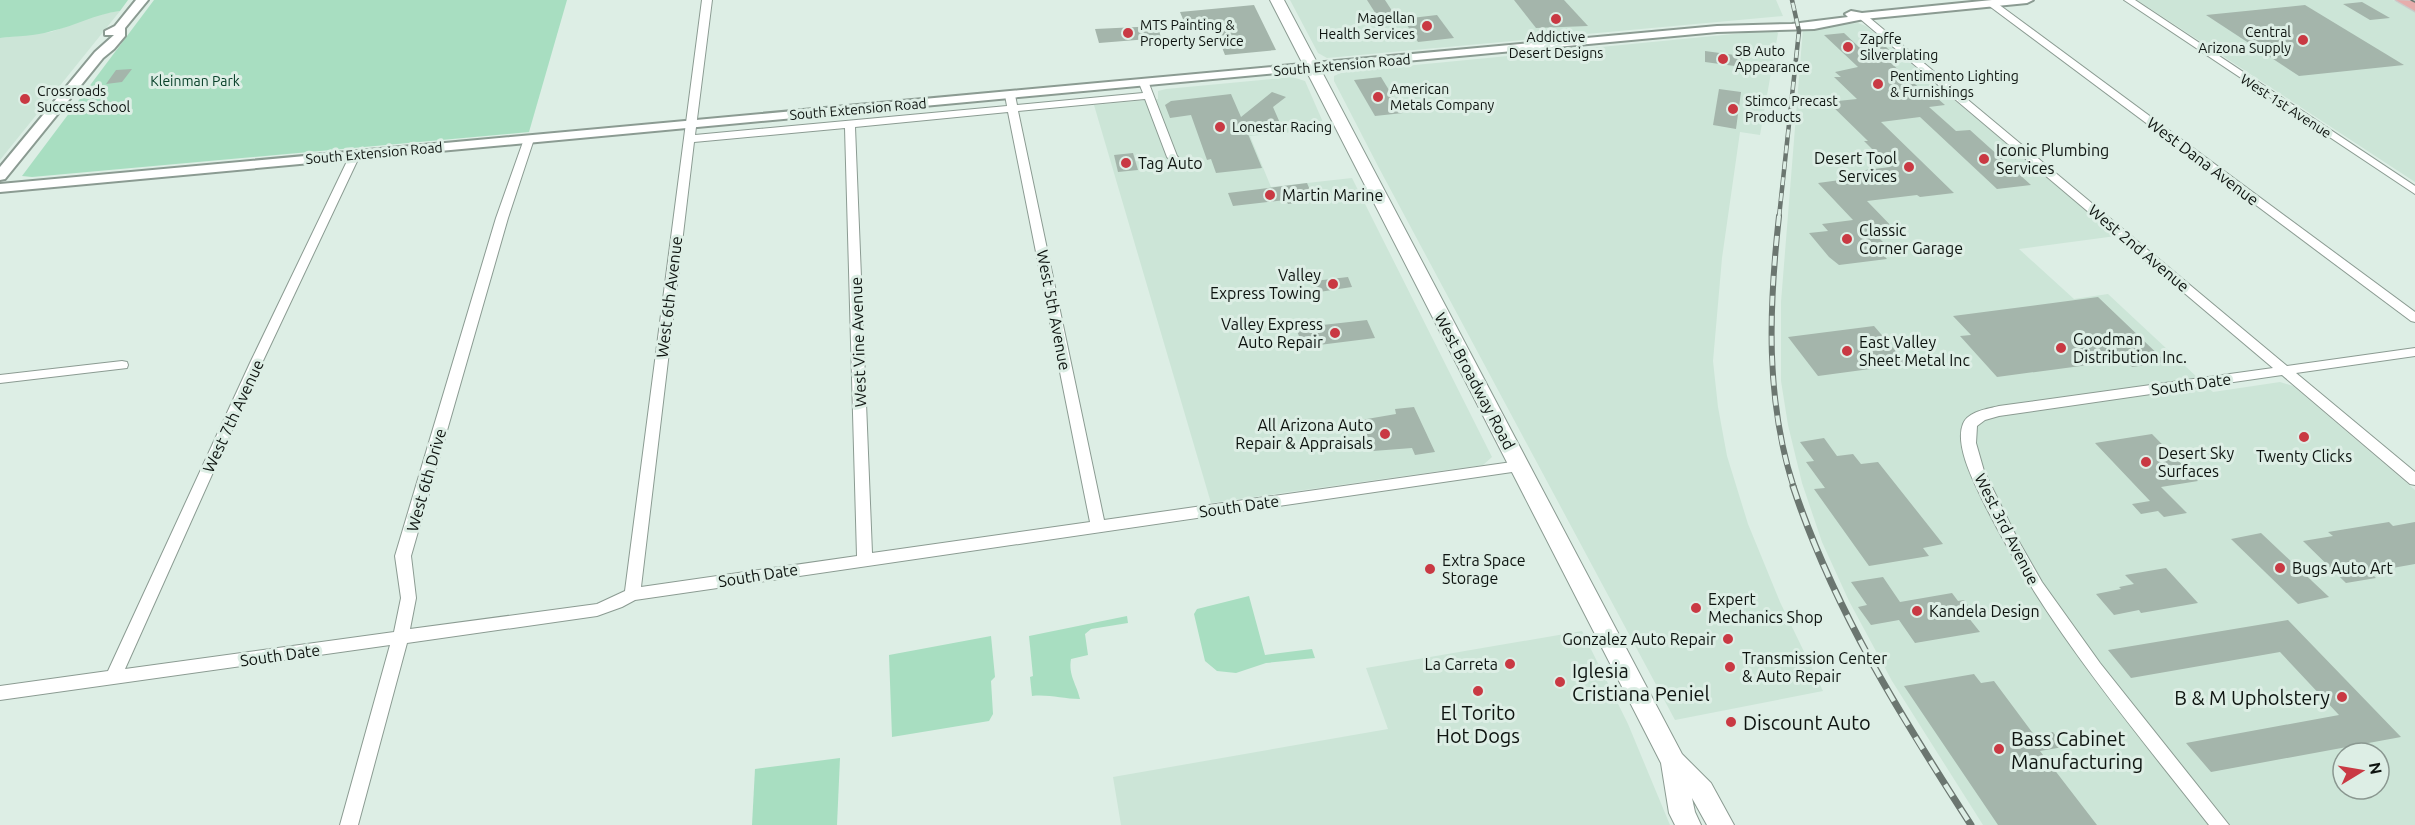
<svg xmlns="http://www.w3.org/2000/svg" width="2415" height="825" font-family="Ubuntu,sans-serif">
	<rect width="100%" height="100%" fill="#ddeee5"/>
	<g fill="#cce5d7" fill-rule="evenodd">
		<path d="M1290 0H1776L1783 16 1327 58 1318 53Z"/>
		<path d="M2137 0H2393L2415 12V182Z"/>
		<path d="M120 11 0 160V38L51 32 100 14Z"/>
		<path d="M1858 23 1866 26 2116 236 2019 249 2074 299 2108 294 2213 392 2280 382 2293 386 2415 490V825H1983L1892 681 1849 601 1822 542 1802 483 1788 425 1781 381V302L1803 28ZM2343 753H2379V789H2343Z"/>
		<path d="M1775 30 1778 33 1760 135 1740 132 1722 258 1713 361 1718 407 1727 456 1748 524 1780 602 1823 691 1675 720 1379 168 1334 81V76L1343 72Z"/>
		<path d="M1292 77 1305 81 1326 129 1250 136 1271 187 1352 178 1492 457 1483 465 1211 503 1094 105 1158 99V91L1166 89Z"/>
		<path d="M1582 631 1628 724 1670 825H1121L1113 777 1388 729 1366 668Z"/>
	</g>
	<g fill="#a8dec1">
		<path d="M0 0H128L120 11C95 14 75 26 52 31 35 36 17 36 0 38Z"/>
		<path d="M154 0H567L529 132 32 177 22 176Z"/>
		<path d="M1249 596 1265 655 1312 649 1315 658 1266 663 1236 673 1217 671 1205 661 1194 614 1197 609Z"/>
		<path d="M1127 616 1128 623 1091 629 1085 634 1088 655 1071 659C1068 675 1077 685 1080 699 1063 699 1048 694 1032 696L1030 677 1033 676 1029 636Z"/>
		<path d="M991 636 995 677 991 681 993 714 989 721 892 737 889 655Z"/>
		<path d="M840 758 837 825H752L755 769Z"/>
	</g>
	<g fill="#a4b5ab">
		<path d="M1367 0H1385L1398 20 1381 22Z"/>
		<path d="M1514 0H1564L1588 26 1536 28Z"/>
		<path d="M2362 2 2390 18 2370 20 2343 4Z"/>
		<path d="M1254 5 1276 50 1225 55 1212 22 1185 24 1180 12Z"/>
		<path d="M2305 5 2404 65 2299 76 2206 15Z"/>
		<path d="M1437 15 1454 38 1418 42 1403 19Z"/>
		<path d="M1158 26 1161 38 1099 43 1095 29Z"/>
		<path d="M1844 33 1860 48 1885 46 1897 57 1885 58 1923 91H1929L1945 105 1929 107 1956 131 1970 130 2031 185 1997 189 1920 117 1881 122 1954 193 1920 197 1917 195 1867 201 1899 234 1878 237 1883 242 1872 243 1887 259 1839 265 1829 257 1809 233 1828 231 1822 224 1853 220 1818 183 1855 178 1849 172 1890 167 1864 141H1868L1828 102 1857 99 1834 77H1841L1835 72 1858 67 1824 35Z"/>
		<path d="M1705 51 1742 56V67L1705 62Z"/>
		<path d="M132 69 122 82 106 84 116 70Z"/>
		<path d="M1381 77 1403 113 1375 116 1354 80Z"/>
		<path d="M1719 89 1741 92 1736 129 1713 125Z"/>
		<path d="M1272 92 1286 97 1273 107 1283 130 1248 134 1262 168 1216 173 1211 159 1207 160 1191 115 1170 118 1165 105 1171 101 1231 94 1241 117Z"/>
		<path d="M1133 153 1138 170 1118 172 1114 155Z"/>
		<path d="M1307 183 1313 197 1304 198 1306 202 1288 204 1286 200 1233 206 1228 193Z"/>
		<path d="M1348 277 1352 287 1319 292 1314 281Z"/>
		<path d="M2098 297 2166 362 2132 367 2126 360 1997 377 1960 336 1971 335 1953 316Z"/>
		<path d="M1367 320 1375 338 1303 347 1296 328Z"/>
		<path d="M1874 326 1907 364 1818 376 1788 337Z"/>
		<path d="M1414 407 1435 452 1415 455 1412 448 1373 451 1361 420 1396 414 1395 409Z"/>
		<path d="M2152 434 2198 481 2161 487 2187 513 2164 517 2158 511 2141 514 2132 504 2150 501 2095 443Z"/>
		<path d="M1824 438 1837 456 1853 454 1861 464 1878 462 1943 544 1923 548 1929 556 1869 566 1814 489 1825 488 1806 462 1814 461 1800 442Z"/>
		<path d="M2389 522 2393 526 2415 522V564L2370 572 2376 578 2346 583 2303 541 2333 536 2328 532Z"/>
		<path d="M2261 533 2329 597 2298 604 2231 539Z"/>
		<path d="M2166 568 2198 603 2141 613 2139 610 2114 615 2096 594 2121 589 2119 587 2134 584 2125 575Z"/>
		<path d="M1883 577 1900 602 1952 593 1958 601 1964 600 1975 615 1968 617 1980 632 1915 643 1899 620 1871 625 1858 607 1867 605 1851 582Z"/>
		<path d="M2288 620 2401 737 2211 772 2186 743 2339 715 2280 652 2131 678 2108 650Z"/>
		<path d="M1974 674 1981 683 1994 681 2035 736 2053 732 2063 747 2040 751 2097 825H1998L1904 686Z"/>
	</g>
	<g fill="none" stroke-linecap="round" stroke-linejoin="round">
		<g stroke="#8b9b92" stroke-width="2">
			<g id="minor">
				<path d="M702 0H712L695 135 1007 106 1005 95 1010 92 1015 95 1017 105 1143 93 1139 83 1140 81H1148L1177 156 1187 167 1186 169H1178L1167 157 1145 99 1018 111 1104 520 1519 461 1524 462 1526 466 1524 470 1519 471 635 600 622 607 597 616 407 643 358 825H340L390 645 0 700V686L108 671 250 363 350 155 355 152 360 155 262 363 125 669 394 632 401 598 395 556 496 218 524 139 529 136 534 139 508 218 411 556 416 598 410 629 597 604 625 591ZM1008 112 1090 522 872 553 855 127ZM845 128 857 556 641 587 694 142Z"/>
				<path d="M2124 0H2135L2415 186V194Z"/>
				<path d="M1988 1H1994L2415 312V322L2411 321 1988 5Z"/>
				<path d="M1859 14H1865L2287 366 2415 348V356L2296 373 2415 472V485L2410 484 2282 375 1999 416 1985 420 1977 426 1976 443 1984 471 2018 540 2042 582 2100 663 2229 825H2209C2128 722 2044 623 1985 505 1976 486 1954 446 1963 424 1968 411 1988 409 1999 406L2273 368 1859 18Z"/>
				<path d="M122 361 127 362 128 365 127 368 0 383V375Z"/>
			</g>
		</g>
		<g stroke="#8b9b92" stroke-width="4">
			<g id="tertiary">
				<path d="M136 0H148L125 28V36L114 49 103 58 5 179 0 180V167L95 52 114 35H105V31L115 26Z"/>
				<path d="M1992 0H2033L2027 3 1864 19 1814 29 1717 32 0 192V184L1717 26 1792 24 1848 17 1845 14 1851 11 1862 13Z"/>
			</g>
		</g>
		<g stroke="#8b9b92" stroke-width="2">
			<path id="secondary" d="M1270 0H1284L1682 754 1711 783 1734 825H1707L1692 798 1695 812 1701 825H1675L1669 813 1661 763Z"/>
		</g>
		<g stroke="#cacbca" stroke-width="3">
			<path id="primary" d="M2396 0 2415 1V11Z"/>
		</g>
		<use href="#minor" fill="#fff" fill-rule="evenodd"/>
		<use href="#tertiary" fill="#fff" fill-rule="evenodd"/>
		<use href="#secondary" fill="#fff" fill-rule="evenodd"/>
		<use href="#primary" fill="#e6adac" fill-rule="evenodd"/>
		<path stroke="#6b7670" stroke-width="1.5" d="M2411 0 2415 2"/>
		<g stroke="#6b7670" stroke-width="4.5">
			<path id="rail-far2" d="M1779 217 1799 31 1792 0"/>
		</g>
		<g stroke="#6b7670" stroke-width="6">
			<path id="rail-far1" d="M1779 216C1769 307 1765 399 1794 488"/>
		</g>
		<g stroke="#6b7670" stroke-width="7">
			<path id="rail" d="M1793 486C1834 610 1901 716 1971 825"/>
		</g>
		<use href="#rail-far2" stroke="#ddeee5" stroke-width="3" stroke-dasharray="8" stroke-linecap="butt"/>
		<use href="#rail-far1" stroke="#ddeee5" stroke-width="4" stroke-dasharray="10" stroke-linecap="butt"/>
		<use href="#rail" stroke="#ddeee5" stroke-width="4.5" stroke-dasharray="14" stroke-linecap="butt"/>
	</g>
	<g fill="#c93943" stroke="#ddeee5" stroke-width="2">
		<circle cx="1556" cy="19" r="6"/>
		<circle cx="1427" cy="26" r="6"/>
		<circle cx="1128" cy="33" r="6"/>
		<circle cx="2303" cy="40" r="6"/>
		<circle cx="1848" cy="47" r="6"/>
		<circle cx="1723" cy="59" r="6"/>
		<circle cx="1878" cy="84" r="6"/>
		<circle cx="1378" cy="97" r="6"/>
		<circle cx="25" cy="99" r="6"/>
		<circle cx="1733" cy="109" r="6"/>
		<circle cx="1220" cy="127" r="6"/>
		<circle cx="1984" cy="159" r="6"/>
		<circle cx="1126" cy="163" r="6"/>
		<circle cx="1909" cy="167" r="6"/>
		<circle cx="1270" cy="195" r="6"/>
		<circle cx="1847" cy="239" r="6"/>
		<circle cx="1333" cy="284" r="6"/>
		<circle cx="1335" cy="333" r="6"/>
		<circle cx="2061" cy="348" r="6"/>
		<circle cx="1847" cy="351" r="6"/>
		<circle cx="1385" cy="434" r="6"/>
		<circle cx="2304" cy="437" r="6"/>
		<circle cx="2146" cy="462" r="6"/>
		<circle cx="2280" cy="568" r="6"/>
		<circle cx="1430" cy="569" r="6"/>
		<circle cx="1696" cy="608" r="6"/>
		<circle cx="1917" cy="611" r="6"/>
		<circle cx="1728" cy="639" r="6"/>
		<circle cx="1510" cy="664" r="6"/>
		<circle cx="1730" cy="667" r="6"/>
		<circle cx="1560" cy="682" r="6"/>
		<circle cx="1478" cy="691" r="6"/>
		<circle cx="2342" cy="697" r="6"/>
		<circle cx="1731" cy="722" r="6"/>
		<circle cx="1999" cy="749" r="6"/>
	</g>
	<g text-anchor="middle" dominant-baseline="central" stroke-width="6" stroke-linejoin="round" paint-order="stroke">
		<g font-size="14" fill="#0e1410" stroke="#ddeee5" text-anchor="start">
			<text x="1415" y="18" text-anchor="end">Magellan<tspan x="1415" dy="16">Health Services</tspan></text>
			<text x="1140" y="25">MTS Painting &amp;<tspan x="1140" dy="16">Property Service</tspan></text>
			<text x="2291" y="32" text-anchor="end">Central<tspan x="2291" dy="16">Arizona Supply</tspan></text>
			<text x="1556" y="37" text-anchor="middle">Addictive<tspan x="1556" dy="16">Desert Designs</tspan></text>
			<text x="1860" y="39">Zapffe<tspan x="1860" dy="16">Silverplating</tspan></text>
			<text x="1735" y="51">SB Auto<tspan x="1735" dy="16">Appearance</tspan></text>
			<text x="1890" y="76">Pentimento Lighting<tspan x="1890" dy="16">&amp; Furnishings</tspan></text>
			<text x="1390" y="89">American<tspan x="1390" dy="16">Metals Company</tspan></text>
			<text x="37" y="91">Crossroads<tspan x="37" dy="16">Success School</tspan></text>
			<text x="1745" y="101">Stimco Precast<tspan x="1745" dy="16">Products</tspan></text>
			<text x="1232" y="127">Lonestar Racing</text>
		</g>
		<g font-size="14" fill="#0e1410" stroke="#ddeee5">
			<text transform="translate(1342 65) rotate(-5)">South Extension Road</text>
			<text transform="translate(2286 106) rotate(33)">West 1st Avenue</text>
			<text transform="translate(858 109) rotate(-5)">South Extension Road</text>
			<text transform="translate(374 153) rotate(-5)">South Extension Road</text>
		</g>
		<g font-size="14" fill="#09412a" stroke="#ddeee5">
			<text x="195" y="81">Kleinman Park</text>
		</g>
		<g font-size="16" fill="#0e1410" stroke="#ddeee5" text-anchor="start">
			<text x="1996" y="150">Iconic Plumbing<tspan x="1996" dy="18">Services</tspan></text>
			<text x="1897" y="158" text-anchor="end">Desert Tool<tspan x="1897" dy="18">Services</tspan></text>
			<text x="1138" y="163">Tag Auto</text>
			<text x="1282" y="195">Martin Marine</text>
			<text x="1859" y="230">Classic<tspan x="1859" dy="18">Corner Garage</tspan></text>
			<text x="1321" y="275" text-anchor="end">Valley<tspan x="1321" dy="18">Express Towing</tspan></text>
			<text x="1323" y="324" text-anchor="end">Valley Express<tspan x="1323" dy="18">Auto Repair</tspan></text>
			<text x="2073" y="339">Goodman<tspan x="2073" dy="18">Distribution Inc.</tspan></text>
			<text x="1859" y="342">East Valley<tspan x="1859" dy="18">Sheet Metal Inc</tspan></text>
			<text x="1373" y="425" text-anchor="end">All Arizona Auto<tspan x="1373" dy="18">Repair &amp; Appraisals</tspan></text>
			<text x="2158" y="453">Desert Sky<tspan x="2158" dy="18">Surfaces</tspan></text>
			<text x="2304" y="456" text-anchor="middle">Twenty Clicks</text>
			<text x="1442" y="560">Extra Space<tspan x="1442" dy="18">Storage</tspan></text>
			<text x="2292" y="568">Bugs Auto Art</text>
			<text x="1708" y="599">Expert<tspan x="1708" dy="18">Mechanics Shop</tspan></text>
			<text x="1929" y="611">Kandela Design</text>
			<text x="1716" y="639" text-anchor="end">Gonzalez Auto Repair</text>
			<text x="1742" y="658">Transmission Center<tspan x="1742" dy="18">&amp; Auto Repair</tspan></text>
			<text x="1498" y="664" text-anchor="end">La Carreta</text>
		</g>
		<g font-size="16" fill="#0e1410" stroke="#ddeee5">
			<text transform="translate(2203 161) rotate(37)">West Dana Avenue</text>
			<text transform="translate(2139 248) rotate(40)">West 2nd Avenue</text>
			<text transform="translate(669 297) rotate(-83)">West 6th Avenue</text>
			<text transform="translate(1054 310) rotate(79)">West 5th Avenue</text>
			<text transform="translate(858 342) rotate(-92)">West Vine Avenue</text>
			<text transform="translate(1475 381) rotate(62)">West Broadway Road</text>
			<text transform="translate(2191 384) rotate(-8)">South Date</text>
			<text transform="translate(233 416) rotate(-65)">West 7th Avenue</text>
			<text transform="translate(426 480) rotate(-74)">West 6th Drive</text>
			<text transform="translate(1239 506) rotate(-8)">South Date</text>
			<text transform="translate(2007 529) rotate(63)">West 3rd Avenue</text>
			<text transform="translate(758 575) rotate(-9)">South Date</text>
			<text transform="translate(280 655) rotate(-8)">South Date</text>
		</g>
		<g font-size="20" fill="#0e1410" stroke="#ddeee5" text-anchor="start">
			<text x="1572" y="670">Iglesia<tspan x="1572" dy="23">Cristiana Peniel</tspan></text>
			<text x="2330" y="697" text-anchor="end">B &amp; M Upholstery</text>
			<text x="1478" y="712" text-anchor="middle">El Torito<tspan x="1478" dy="23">Hot Dogs</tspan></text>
			<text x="1743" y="722">Discount Auto</text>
			<text x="2011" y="738">Bass Cabinet<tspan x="2011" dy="23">Manufacturing</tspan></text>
		</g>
	</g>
	<g transform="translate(2361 771) rotate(79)"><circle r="28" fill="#ddeee5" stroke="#8a9790" stroke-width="1.5"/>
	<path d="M0-4.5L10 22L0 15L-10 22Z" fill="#c93943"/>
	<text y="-9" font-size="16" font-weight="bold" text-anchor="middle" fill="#0e1410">N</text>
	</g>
</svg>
